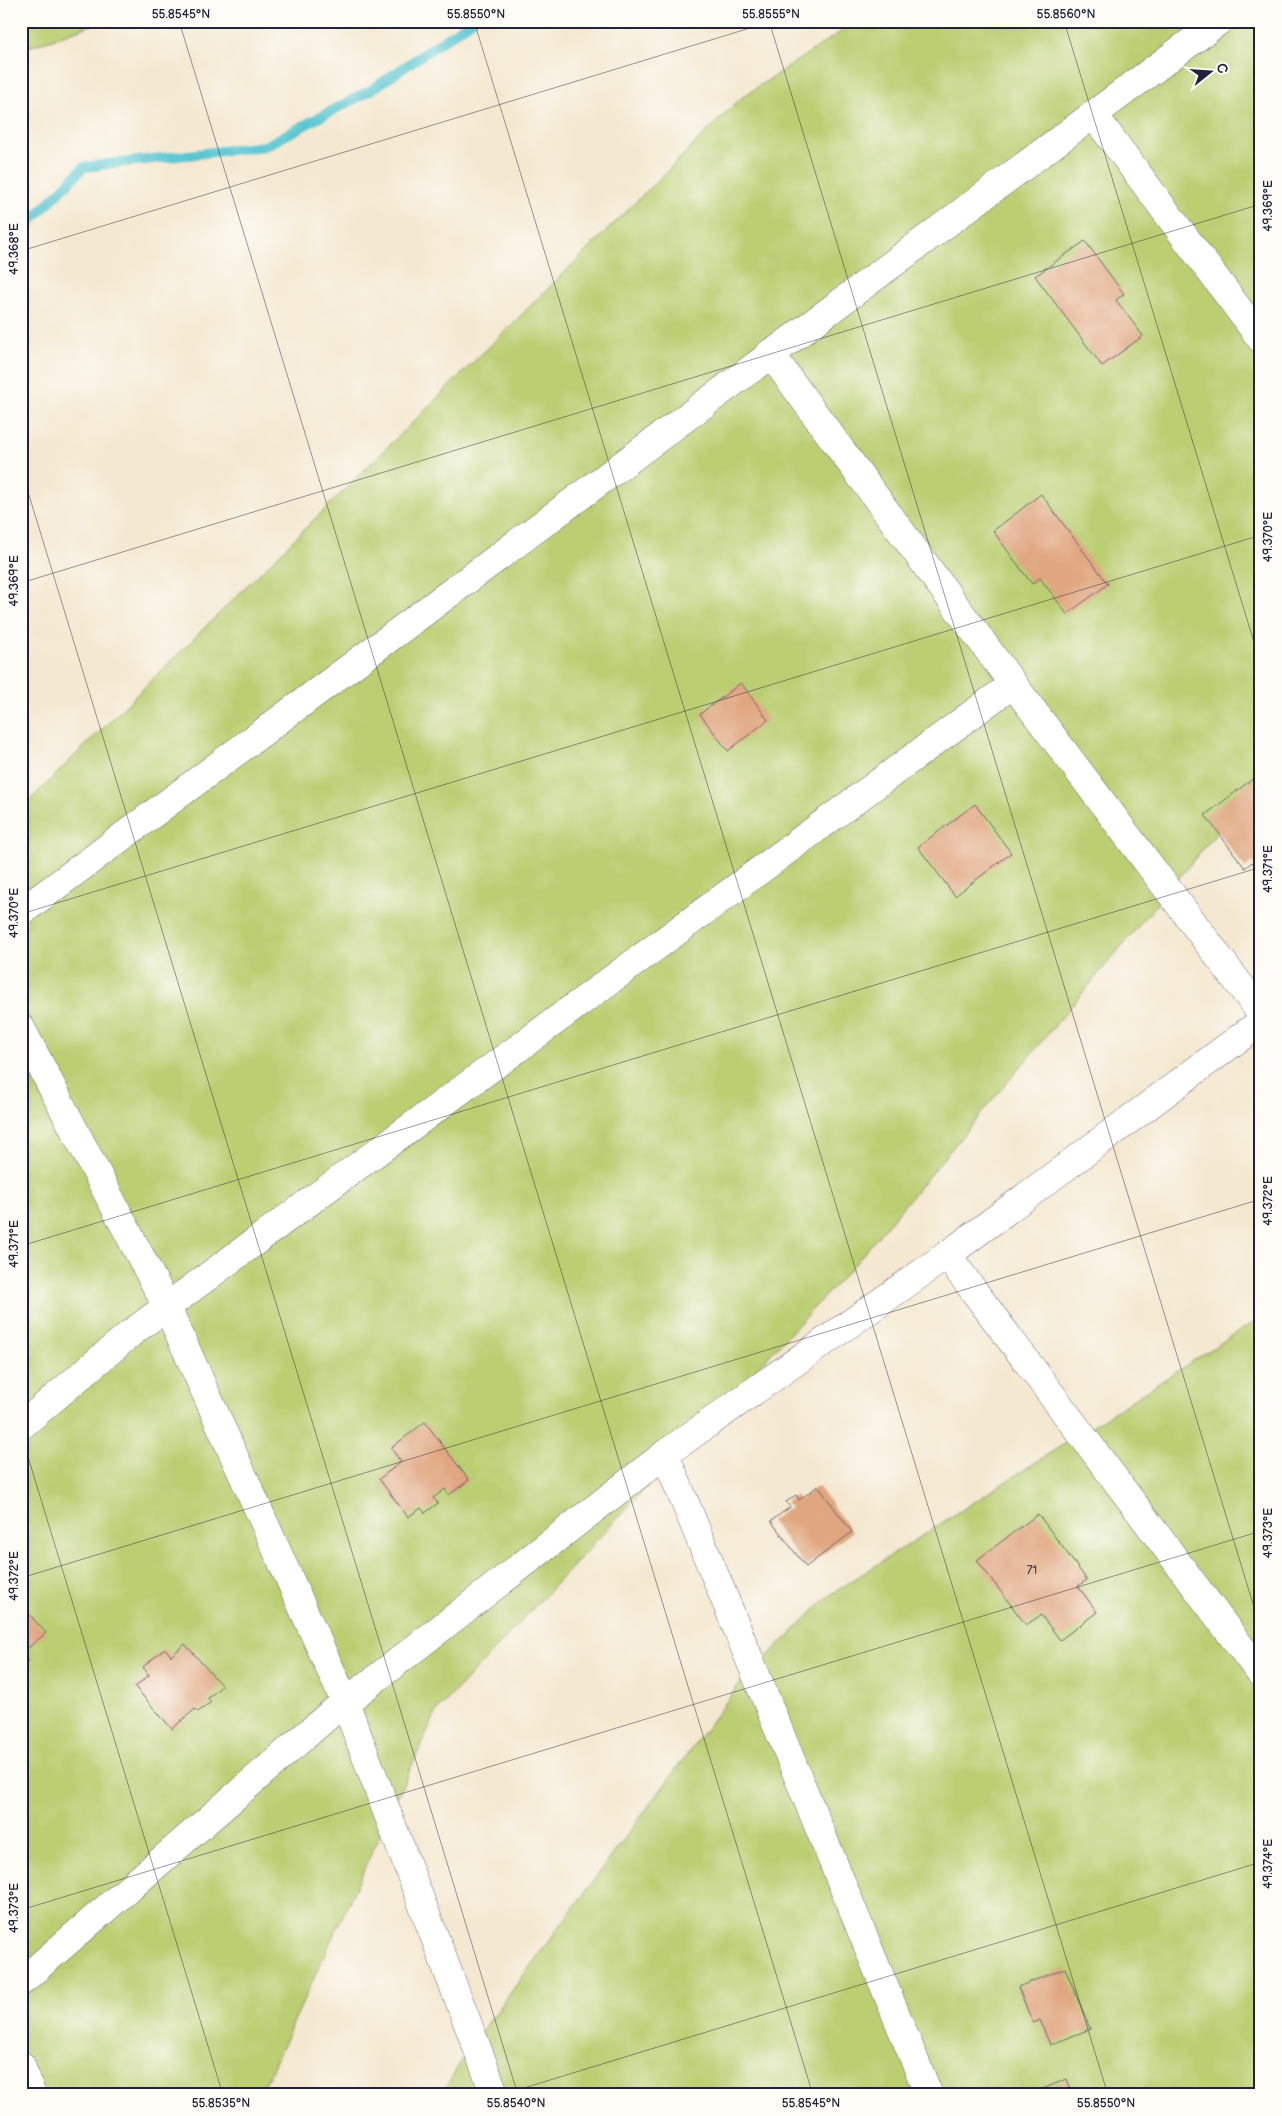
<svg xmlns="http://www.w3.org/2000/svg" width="1282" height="2116" font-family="'Balsamiq Sans',sans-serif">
	<rect width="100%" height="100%" fill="#fdfcf7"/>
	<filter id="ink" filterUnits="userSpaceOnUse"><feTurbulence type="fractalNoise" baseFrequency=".02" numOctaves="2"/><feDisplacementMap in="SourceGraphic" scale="10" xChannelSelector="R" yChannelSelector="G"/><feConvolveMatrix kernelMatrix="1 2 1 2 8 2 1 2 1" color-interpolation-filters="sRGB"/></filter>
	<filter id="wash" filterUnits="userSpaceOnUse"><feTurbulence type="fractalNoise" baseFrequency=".0096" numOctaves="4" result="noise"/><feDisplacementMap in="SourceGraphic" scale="20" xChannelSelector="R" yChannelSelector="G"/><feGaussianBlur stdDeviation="1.12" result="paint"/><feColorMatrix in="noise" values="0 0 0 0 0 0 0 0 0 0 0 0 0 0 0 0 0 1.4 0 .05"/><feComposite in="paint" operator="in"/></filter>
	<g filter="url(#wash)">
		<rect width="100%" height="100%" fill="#f4e8d0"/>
		<g fill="#bbce72" stroke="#6e7856">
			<path d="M21 21H103L21 50Z"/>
			<path d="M857 21H1261V780L854 1265 437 1711 260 2095H21V809L741 98Z"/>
			<path d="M1261 1317V2095H441L468 2050 740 1683 830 1595Z"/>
		</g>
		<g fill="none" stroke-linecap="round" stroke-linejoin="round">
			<path stroke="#57c4d0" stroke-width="10" d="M21 231 84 167 265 146 371 90 472 21"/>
		</g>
		<g id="blocks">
			<g fill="#e0a67f">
				<path d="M1085 241 1124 294 1116 300 1143 336 1102 366 1035 276Z"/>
				<path d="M1041 494 1108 584 1067 614 1040 578 1032 584 993 531Z"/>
				<path d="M741 683 768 720 728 751 700 714Z"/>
				<path d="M1254 778 1261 787V873L1252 862 1245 868 1205 815Z"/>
				<path d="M975 804 1011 853 955 896 918 847Z"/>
				<path d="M425 1422 469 1480 449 1495 445 1489 433 1498 438 1503 425 1513 421 1508 408 1517 379 1479 401 1462 391 1448Z"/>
				<path d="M818 1486 852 1532 806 1567 771 1521 790 1507 786 1502 796 1495 799 1500Z"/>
				<path d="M1038 1514 1087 1580 1078 1586 1097 1612 1060 1640 1041 1615 1026 1625 977 1560Z"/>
				<path d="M21 1605 46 1633 23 1652 29 1661 21 1668Z"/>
				<path d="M185 1644 222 1686 208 1698 211 1702 198 1712 195 1709 172 1729 135 1687 149 1675 143 1667 165 1648 171 1656Z"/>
				<path d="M1065 1968 1090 2029 1050 2045 1040 2020 1033 2023 1018 1987Z"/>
				<path d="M1067 2079 1073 2095H1028Z"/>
			</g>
		</g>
	</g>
	<g filter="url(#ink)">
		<use href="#blocks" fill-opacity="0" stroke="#6c676f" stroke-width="1"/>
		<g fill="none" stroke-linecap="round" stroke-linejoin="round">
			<g stroke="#6c676f" stroke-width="29">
				<g id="minor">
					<path d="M1093 114 1261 339"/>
					<path d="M770 353 1013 684 1261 1013"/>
					<path d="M21 912 1219 21"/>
					<path d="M21 1028 167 1307 345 1702 495 2095"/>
					<path d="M947 1255 1261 1674"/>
					<path d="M21 1426 131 1333 1013 684"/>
					<path d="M665 1454 929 2095"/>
					<path d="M21 1982 329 1715 665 1454 947 1255 1261 1022"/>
					<path d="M21 2065 32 2095"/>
				</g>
			</g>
			<use href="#minor" stroke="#fff" stroke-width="28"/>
		</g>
	</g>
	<path fill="none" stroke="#22223b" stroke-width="1" stroke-opacity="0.45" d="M179 21 813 2095M474 21 1108 2095M769 21 1261 1630M1064 21 1261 665M21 251 773 21M21 469 518 2095M21 583 1261 204M21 914 1261 535M21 1246 1261 867M21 1434 223 2095M21 1578 1261 1199M21 1910 1261 1531M501 2095 1261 1862"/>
	<g text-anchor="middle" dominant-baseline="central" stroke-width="4" stroke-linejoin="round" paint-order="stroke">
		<g font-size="12" fill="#52434c">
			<text x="1032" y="1570">71</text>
		</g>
	</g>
	<rect width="1282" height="2116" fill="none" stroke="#fdfcf7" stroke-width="55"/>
	<g transform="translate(1210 72) rotate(73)" stroke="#fdfcf7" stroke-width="4" paint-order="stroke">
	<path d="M0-4L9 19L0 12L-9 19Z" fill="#22223b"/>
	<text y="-8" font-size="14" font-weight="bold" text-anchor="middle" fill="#22223b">С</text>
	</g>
	<rect x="28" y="28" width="1226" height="2060" fill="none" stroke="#22223b" stroke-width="2"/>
	<g font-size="12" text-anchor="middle" fill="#22223b">
		<text x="181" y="18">55.8545°N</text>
		<text x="476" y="18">55.8550°N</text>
		<text x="771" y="18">55.8555°N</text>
		<text x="1066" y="18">55.8560°N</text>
		<text transform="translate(1268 206) rotate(-90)" y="4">49.369°E</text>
		<text transform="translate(14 249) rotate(-90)" y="4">49.368°E</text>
		<text transform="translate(1268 537) rotate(-90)" y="4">49.370°E</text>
		<text transform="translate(14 581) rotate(-90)" y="4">49.369°E</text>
		<text transform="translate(1268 869) rotate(-90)" y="4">49.371°E</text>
		<text transform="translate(14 913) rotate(-90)" y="4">49.370°E</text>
		<text transform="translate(1268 1201) rotate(-90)" y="4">49.372°E</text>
		<text transform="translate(14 1244) rotate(-90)" y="4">49.371°E</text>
		<text transform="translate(1268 1533) rotate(-90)" y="4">49.373°E</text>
		<text transform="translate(14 1576) rotate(-90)" y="4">49.372°E</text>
		<text transform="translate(1268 1864) rotate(-90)" y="4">49.374°E</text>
		<text transform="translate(14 1908) rotate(-90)" y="4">49.373°E</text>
		<text x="221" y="2107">55.8535°N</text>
		<text x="516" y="2107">55.8540°N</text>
		<text x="811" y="2107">55.8545°N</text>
		<text x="1106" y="2107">55.8550°N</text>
	</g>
</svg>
